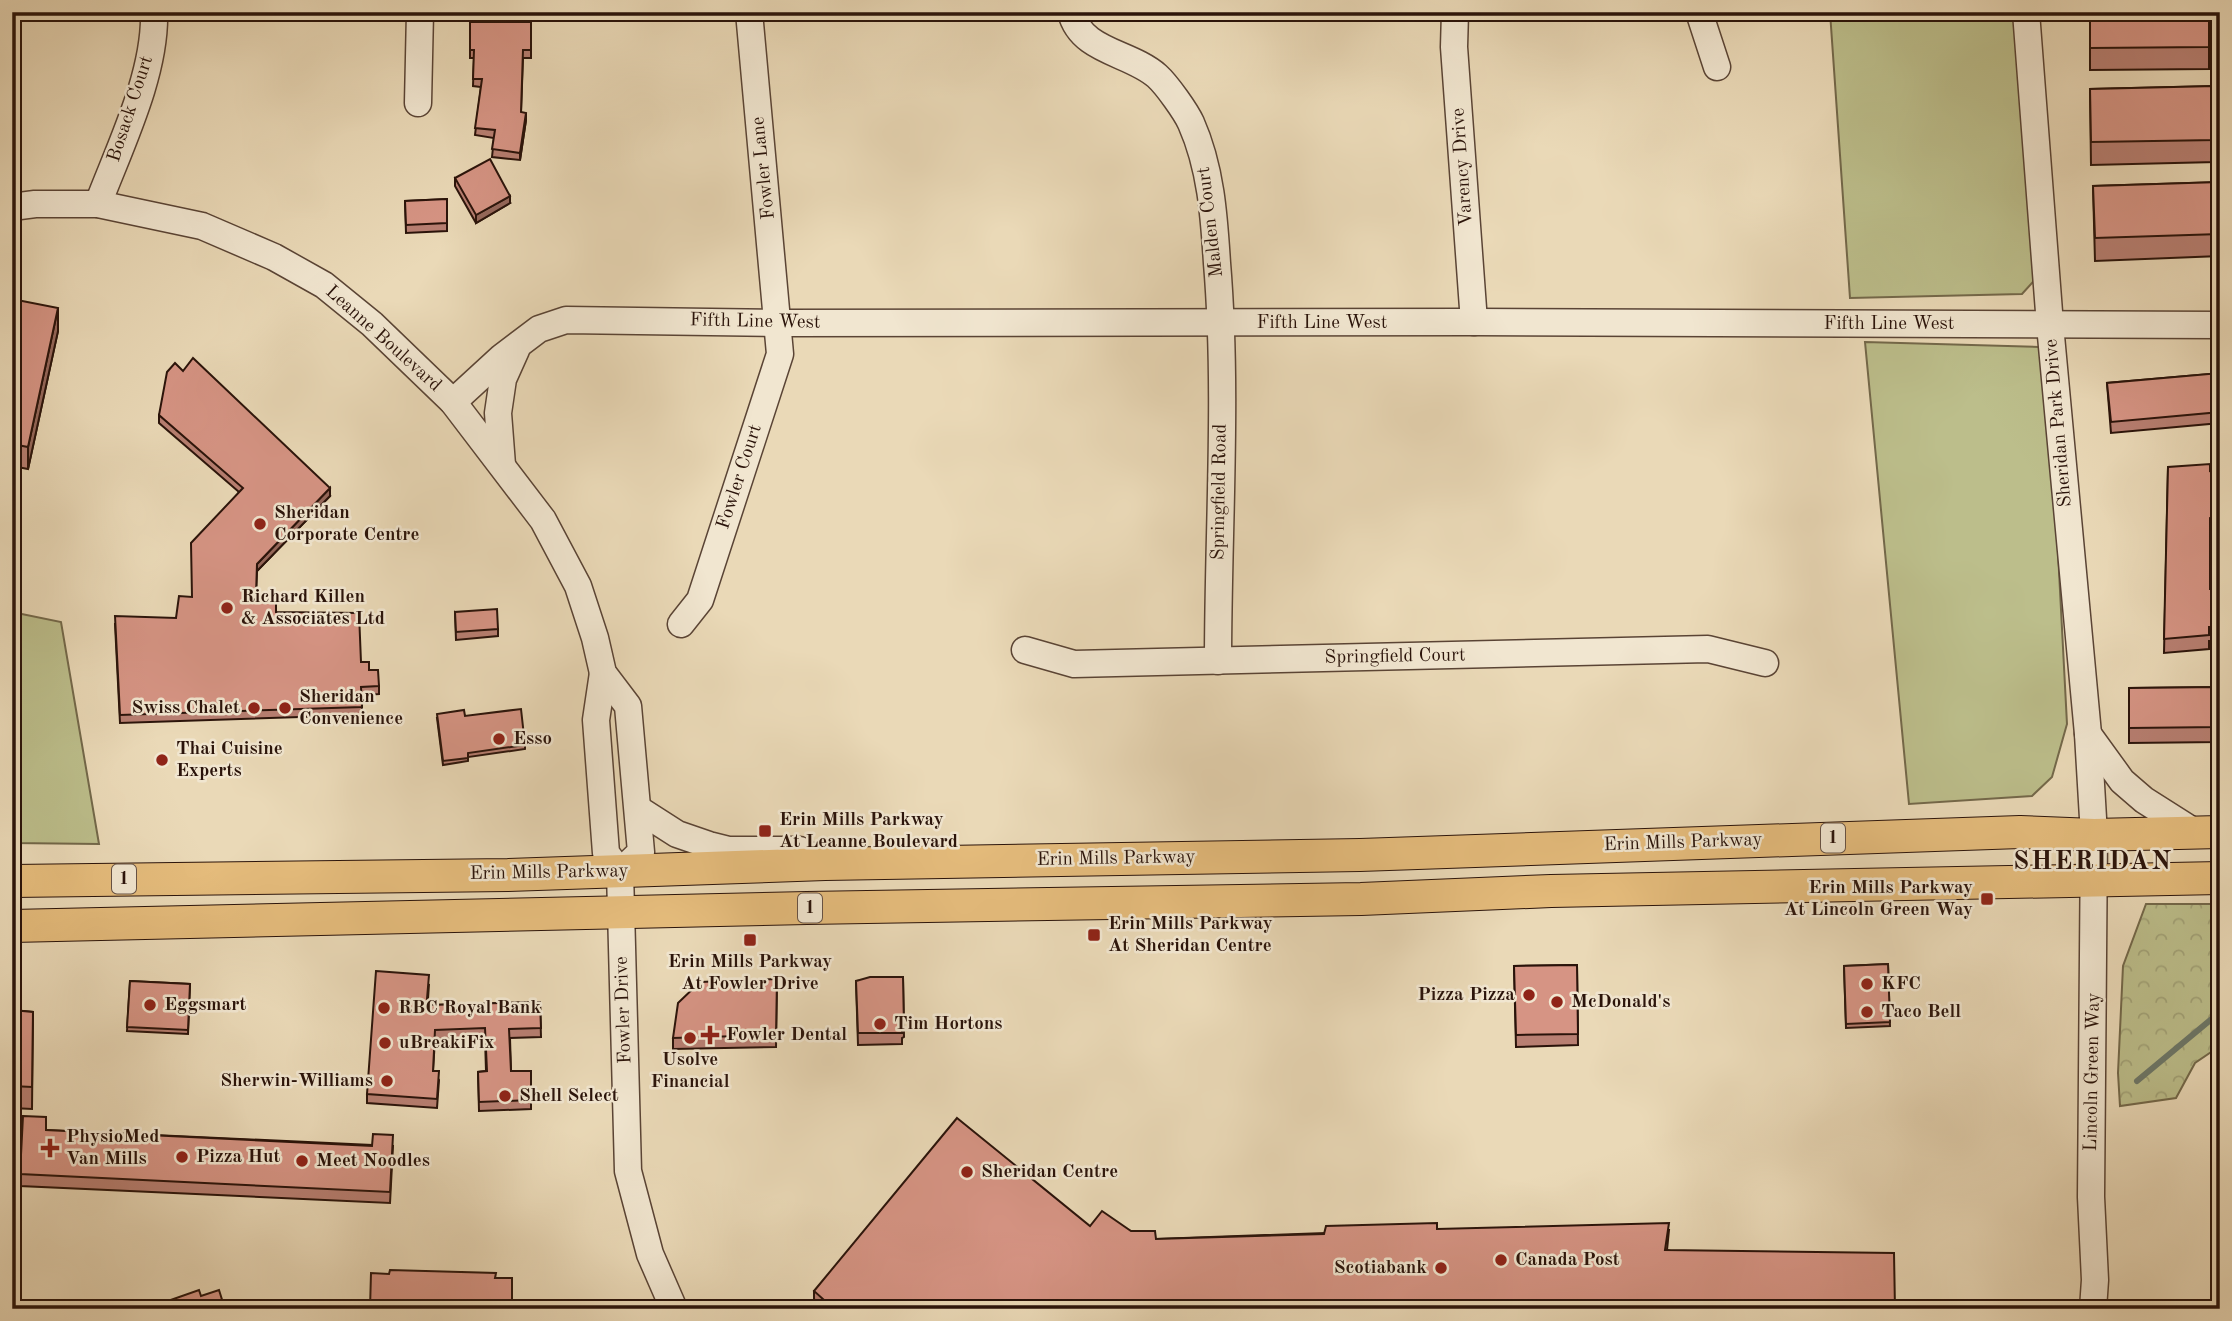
<svg xmlns="http://www.w3.org/2000/svg" width="2232" height="1321" font-family="'Old Standard TT',serif">
	<defs>
		<pattern id="park-crowns" width="20" height="18" patternUnits="userSpaceOnUse" patternTransform="scale(1.75)"><rect width="20" height="18" fill="#bcbe8b"/><path d="M2 6a3 3 0 1 1 6 0M12 15a3 3 0 1 1 6 0" fill="none" stroke="#a2a277"/></pattern>
	</defs>
	<rect width="100%" height="100%" fill="#ead9b7"/>
	<filter id="stains"><feTurbulence type="fractalNoise" baseFrequency=".00286" numOctaves="4"/><feColorMatrix values="0 0 0 0 .2 0 0 0 0 .09 0 0 0 0 .02 0 0 0 .5 -.17"/></filter>
	<radialGradient id="worn" r=".72"><stop offset=".6" stop-color="#630" stop-opacity="0"/><stop offset="1" stop-color="#630" stop-opacity=".3"/></radialGradient>
	<g fill="#bcbe8b" stroke="#73684a" stroke-width="2">
		<path d="M1830 12H2018L2040 274 2022 294 1850 298Z"/>
		<path d="M1865 342 2039 347 2048 361 2067 724 2052 777 2032 796 1909 804Z"/>
		<path d="M12 612 61 622 99 844 12 843Z"/>
	</g>
	<path fill="url(#park-crowns)" stroke="#73684a" stroke-width="2" d="M2146 904H2220V1046L2195 1063 2176 1098 2120 1106 2118 1073 2123 966Z"/>
	<g fill="none" stroke-linecap="round" stroke-linejoin="round">
		<path stroke="#6d7869" stroke-width="6" d="M2137 1081 2220 1012"/>
		<g stroke="#5a4435" stroke-width="29">
			<g id="minor">
				<path d="M1071 12C1081 52 1130 52 1157 76 1167 85 1186 112 1191 123 1211 168 1214 216 1217 263 1228 395 1218 529 1218 661"/>
				<path d="M1455 12 1454 47 1474 322"/>
				<path d="M1699 12 1717 67"/>
				<path d="M2026 12 2050 325 2088 734 2094 835 2091 1197 2095 1280 2093 1309"/>
				<path d="M418 103 420 12"/>
				<path d="M98 204C120 146 156 74 154 12"/>
				<path d="M12 207 35 204H98L202 226 274 257 324 285 372 324 453 402 543 520 578 586 595 638 603 673 628 706 641 852 620 872"/>
				<path d="M453 402 502 357 539 329 566 320 779 323 1474 322 2220 325"/>
				<path d="M502 465 498 413 503 379 516 350"/>
				<path d="M681 624 700 600 780 354 749 12"/>
				<path d="M1025 650 1074 664 1708 649 1765 663"/>
				<path d="M603 673 596 720 606 853 620 872"/>
				<path d="M2088 734 2122 781 2144 800 2196 833"/>
				<path d="M638 809 677 834 709 845 729 850H800L814 858"/>
				<path d="M620 872 628 1171 650 1254 674 1309"/>
			</g>
		</g>
		<g stroke="#2a130a" stroke-width="34">
			<g id="major">
				<path d="M12 881 508 875 825 864 1360 855 2020 832 2094 835 2220 832"/>
				<path d="M12 926 807 908 1361 899 1551 891 2220 878"/>
			</g>
		</g>
		<use href="#minor" stroke="#f1e6d0" stroke-width="26"/>
		<use href="#major" stroke="#e5bc7c" stroke-width="32"/>
	</g>
	<g fill="#b87f72" stroke="#2a130a" stroke-width="2">
		<path d="M2090 12H2209V69L2090 70Z"/>
		<path d="M470 22H531V58H523L521 112 526 120 520 160 492 157 494 138 475 135 481 87 473 86 474 58H470Z"/>
		<path d="M2215 86 2216 162 2091 165 2090 89Z"/>
		<path d="M455 178 510 203 476 223 455 186Z"/>
		<path d="M2220 182V256L2095 261 2093 186Z"/>
		<path d="M447 199V231L406 233 405 201Z"/>
		<path d="M12 299 58 331 28 469 12 466Z"/>
		<path d="M2220 373V423L2111 433 2107 383Z"/>
		<path d="M159 415 330 496 257 571 256 595 276 612 361 662 369 670 379 686V694L362 695V715L120 723 115 624 176 618 192 597 239 492 159 423Z"/>
		<path d="M2168 467 2210 471 2220 469V530L2210 532V589H2220V641H2209V649L2164 653Z"/>
		<path d="M455 612 498 629V636L456 640Z"/>
		<path d="M2220 687V742L2129 743V688Z"/>
		<path d="M465 716 525 745V749L468 757V761L443 765 437 718Z"/>
		<path d="M1888 964 1890 1026 1846 1028 1844 966Z"/>
		<path d="M1577 965 1578 1045 1516 1047 1514 966Z"/>
		<path d="M903 977 904 1037 902 1038V1044L858 1045 856 981Z"/>
		<path d="M777 979 776 1047 673 1049V1038Z"/>
		<path d="M130 981 190 984 188 1034 127 1031Z"/>
		<path d="M429 984 428 999 431 1005 540 1002 541 1037 510 1038 511 1071H531V1109L479 1111 478 1072 486 1071 485 1038 435 1039 433 1071 439 1080 437 1108 367 1103V1094Z"/>
		<path d="M12 1010 33 1012 32 1109 12 1108Z"/>
		<path d="M46 1130 393 1146 390 1203 20 1186V1174Z"/>
		<path d="M1090 1226 1131 1231 1156 1239 1437 1229 1669 1230 1667 1250 1895 1309H825L814 1299V1291Z"/>
	</g>
	<g fill="#96685c" stroke="#2a130a" stroke-width="2">
		<path d="M526 113V120L520 160V153Z"/>
		<path d="M510 196V203L476 223V215Z"/>
		<path d="M58 308V331L28 469V447Z"/>
		<path d="M330 488V496L257 571V564Z"/>
	</g>
	<g fill="#d69484" stroke="#2a130a" stroke-width="2">
		<path d="M2090 12H2209V47L2090 48Z"/>
		<path d="M470 22H531V50H523L521 112 526 113 520 153 492 149 495 130 475 128 482 79H473L474 50H470Z"/>
		<path d="M2215 86 2216 140 2091 142 2090 89Z"/>
		<path d="M490 159 510 196 476 215 455 178Z"/>
		<path d="M2220 182V234L2095 238 2093 186Z"/>
		<path d="M447 199V223L406 225 405 201Z"/>
		<path d="M12 299 58 308 28 447 12 444Z"/>
		<path d="M193 358 330 488 257 564 256 595H276V612L359 613 361 662H369V670H378L379 686 361 687 362 707 120 715 115 616 176 618 179 596 192 597 191 543 243 488 159 415 167 372 175 363 183 371Z"/>
		<path d="M2220 373V412L2111 422 2107 383Z"/>
		<path d="M2210 464V471L2220 469V516L2210 518V589H2220V627H2209V635L2164 639 2168 467Z"/>
		<path d="M497 609 498 629 456 632 455 612Z"/>
		<path d="M2220 687V727L2129 728V688Z"/>
		<path d="M521 709 525 745 468 753V758L443 761 437 714 464 710 465 716Z"/>
		<path d="M1888 964 1890 1022 1846 1024 1844 966Z"/>
		<path d="M1577 965 1578 1034 1516 1035 1514 966Z"/>
		<path d="M376 971 429 975 427 999 431 1000 430 1005 540 1002 541 1028 509 1029 511 1071H531V1100L479 1102 478 1072 487 1071 485 1028 435 1030 433 1071H439L437 1099 367 1094Z"/>
		<path d="M870 977H903L904 1026H902V1033H858L856 981Z"/>
		<path d="M777 979 776 1035 673 1038 678 1003 700 982Z"/>
		<path d="M130 981 190 984 188 1030 127 1027Z"/>
		<path d="M12 1010 33 1012 32 1087 12 1086Z"/>
		<path d="M23 1116 46 1117V1130L372 1146 373 1134 393 1135 390 1192 20 1174Z"/>
		<path d="M957 1118 1090 1226 1102 1211 1131 1231H1155L1156 1239 1324 1234 1326 1226 1437 1223V1229L1669 1223 1665 1250 1894 1253 1895 1309H834L814 1291Z"/>
		<path d="M390 1270 496 1273 495 1278H512V1309H370L371 1273 389 1274Z"/>
		<path d="M199 1290 201 1296 219 1290 224 1306 217 1309H145Z"/>
	</g>
	<g fill="#8f2418" stroke="#f1e6d0" stroke-width="2.5">
		<circle cx="260" cy="524" r="7"/>
		<circle cx="227" cy="608" r="7"/>
		<circle cx="254" cy="708" r="7"/>
		<circle cx="285" cy="708" r="7"/>
		<circle cx="499" cy="739" r="7"/>
		<circle cx="162" cy="760" r="7"/>
		<rect x="758" y="824" width="14" height="14" rx="3.5"/>
		<rect x="1980" y="892" width="14" height="14" rx="3.5"/>
		<rect x="1087" y="928" width="14" height="14" rx="3.5"/>
		<rect x="743" y="933" width="14" height="14" rx="3.5"/>
		<circle cx="1867" cy="984" r="7"/>
		<circle cx="1529" cy="995" r="7"/>
		<circle cx="1557" cy="1002" r="7"/>
		<circle cx="150" cy="1005" r="7"/>
		<circle cx="384" cy="1008" r="7"/>
		<circle cx="1867" cy="1012" r="7"/>
		<circle cx="880" cy="1024" r="7"/>
		<path d="M706.5 1024.5h7v7h7v7h-7v7h-7v-7h-7v-7h7z"/>
		<circle cx="690" cy="1038" r="7"/>
		<circle cx="385" cy="1043" r="7"/>
		<circle cx="387" cy="1081" r="7"/>
		<circle cx="505" cy="1096" r="7"/>
		<path d="M46.5 1137.5h7v7h7v7h-7v7h-7v-7h-7v-7h7z"/>
		<circle cx="182" cy="1157" r="7"/>
		<circle cx="302" cy="1161" r="7"/>
		<circle cx="967" cy="1172" r="7"/>
		<circle cx="1501" cy="1260" r="7"/>
		<circle cx="1441" cy="1268" r="7"/>
	</g>
	<g text-anchor="middle" dominant-baseline="central" stroke-width="5" stroke-linejoin="round" paint-order="stroke">
		<g fill="#f1e6d0" stroke="#665245" stroke-width="2">
			<rect x="1821" y="823.5" width="24" height="29" rx="5"/>
			<rect x="112" y="864.5" width="24" height="29" rx="5"/>
			<rect x="798" y="893.5" width="24" height="29" rx="5"/>
		</g>
		<g font-size="18" font-weight="bold" fill="#2a130a">
			<text x="1833" y="838">1</text>
			<text x="124" y="879">1</text>
			<text x="810" y="908">1</text>
		</g>
		<g font-size="19" fill="#2a130a" stroke="#f1e6d0">
			<text transform="translate(131 109) rotate(-72)">Bosack Court</text>
			<text transform="translate(1463 167) rotate(-94)">Varency Drive</text>
			<text transform="translate(764 168) rotate(-96)">Fowler Lane</text>
			<text transform="translate(1211 222) rotate(-97)">Malden Court</text>
			<text transform="translate(755 322) rotate(1)">Fifth Line West</text>
			<text x="1322" y="323">Fifth Line West</text>
			<text x="1889" y="324">Fifth Line West</text>
			<text transform="translate(383 339) rotate(42)">Leanne Boulevard</text>
			<text transform="translate(2059 423) rotate(-95)">Sheridan Park Drive</text>
			<text transform="translate(740 477) rotate(-72)">Fowler Court</text>
			<text transform="translate(1220 492) rotate(-89)">Springfield Road</text>
			<text transform="translate(1395 657) rotate(-1)">Springfield Court</text>
			<text transform="translate(1683 843) rotate(-2)">Erin Mills Parkway</text>
			<text transform="translate(1116 859) rotate(-1)">Erin Mills Parkway</text>
			<text transform="translate(549 873) rotate(-1)">Erin Mills Parkway</text>
			<text transform="translate(624 1010) rotate(-92)">Fowler Drive</text>
			<text transform="translate(2093 1072) rotate(-89)">Lincoln Green Way</text>
		</g>
		<g font-size="19" font-weight="bold" fill="#2a130a" stroke="#f1e6d0" text-anchor="start">
			<text x="274" y="513">Sheridan<tspan x="274" dy="22">Corporate Centre</tspan></text>
			<text x="241" y="597">Richard Killen<tspan x="241" dy="22">&amp; Associates Ltd</tspan></text>
			<text x="299" y="697">Sheridan<tspan x="299" dy="22">Convenience</tspan></text>
			<text x="240" y="708" text-anchor="end">Swiss Chalet</text>
			<text x="513" y="739">Esso</text>
			<text x="176" y="749">Thai Cuisine<tspan x="176" dy="22">Experts</tspan></text>
			<text x="779" y="820">Erin Mills Parkway<tspan x="779" dy="22">At Leanne Boulevard</tspan></text>
			<text x="1973" y="888" text-anchor="end">Erin Mills Parkway<tspan x="1973" dy="22">At Lincoln Green Way</tspan></text>
			<text x="1108" y="924">Erin Mills Parkway<tspan x="1108" dy="22">At Sheridan Centre</tspan></text>
			<text x="750" y="962" text-anchor="middle">Erin Mills Parkway<tspan x="750" dy="22">At Fowler Drive</tspan></text>
			<text x="1881" y="984">KFC</text>
			<text x="1515" y="995" text-anchor="end">Pizza Pizza</text>
			<text x="1571" y="1002">McDonald's</text>
			<text x="164" y="1005">Eggsmart</text>
			<text x="398" y="1008">RBC Royal Bank</text>
			<text x="1881" y="1012">Taco Bell</text>
			<text x="894" y="1024">Tim Hortons</text>
			<text x="726" y="1035">Fowler Dental</text>
			<text x="399" y="1043">uBreakiFix</text>
			<text x="690" y="1060" text-anchor="middle">Usolve<tspan x="690" dy="22">Financial</tspan></text>
			<text x="373" y="1081" text-anchor="end">Sherwin-Williams</text>
			<text x="519" y="1096">Shell Select</text>
			<text x="66" y="1137">PhysioMed<tspan x="66" dy="22">Van Mills</tspan></text>
			<text x="196" y="1157">Pizza Hut</text>
			<text x="316" y="1161">Meet Noodles</text>
			<text x="981" y="1172">Sheridan Centre</text>
			<text x="1515" y="1260">Canada Post</text>
			<text x="1427" y="1268" text-anchor="end">Scotiabank</text>
		</g>
		<g font-size="26" font-weight="bold" letter-spacing="2" fill="#2a130a" stroke="#f1e6d0">
			<text x="2093" y="862">SHERIDAN</text>
		</g>
	</g>
	<rect width="2232" height="1321" fill="none" stroke="#ead9b7" stroke-width="42"/>
	<rect x="14" y="14" width="2204" height="1293" fill="none" stroke="#2a130a" stroke-width="3.5"/>
	<rect x="21" y="21" width="2190" height="1279" fill="none" stroke="#2a130a" stroke-width="2"/>
	<rect width="100%" height="100%" filter="url(#stains)"/>
	<rect width="100%" height="100%" fill="url(#worn)"/>
</svg>
